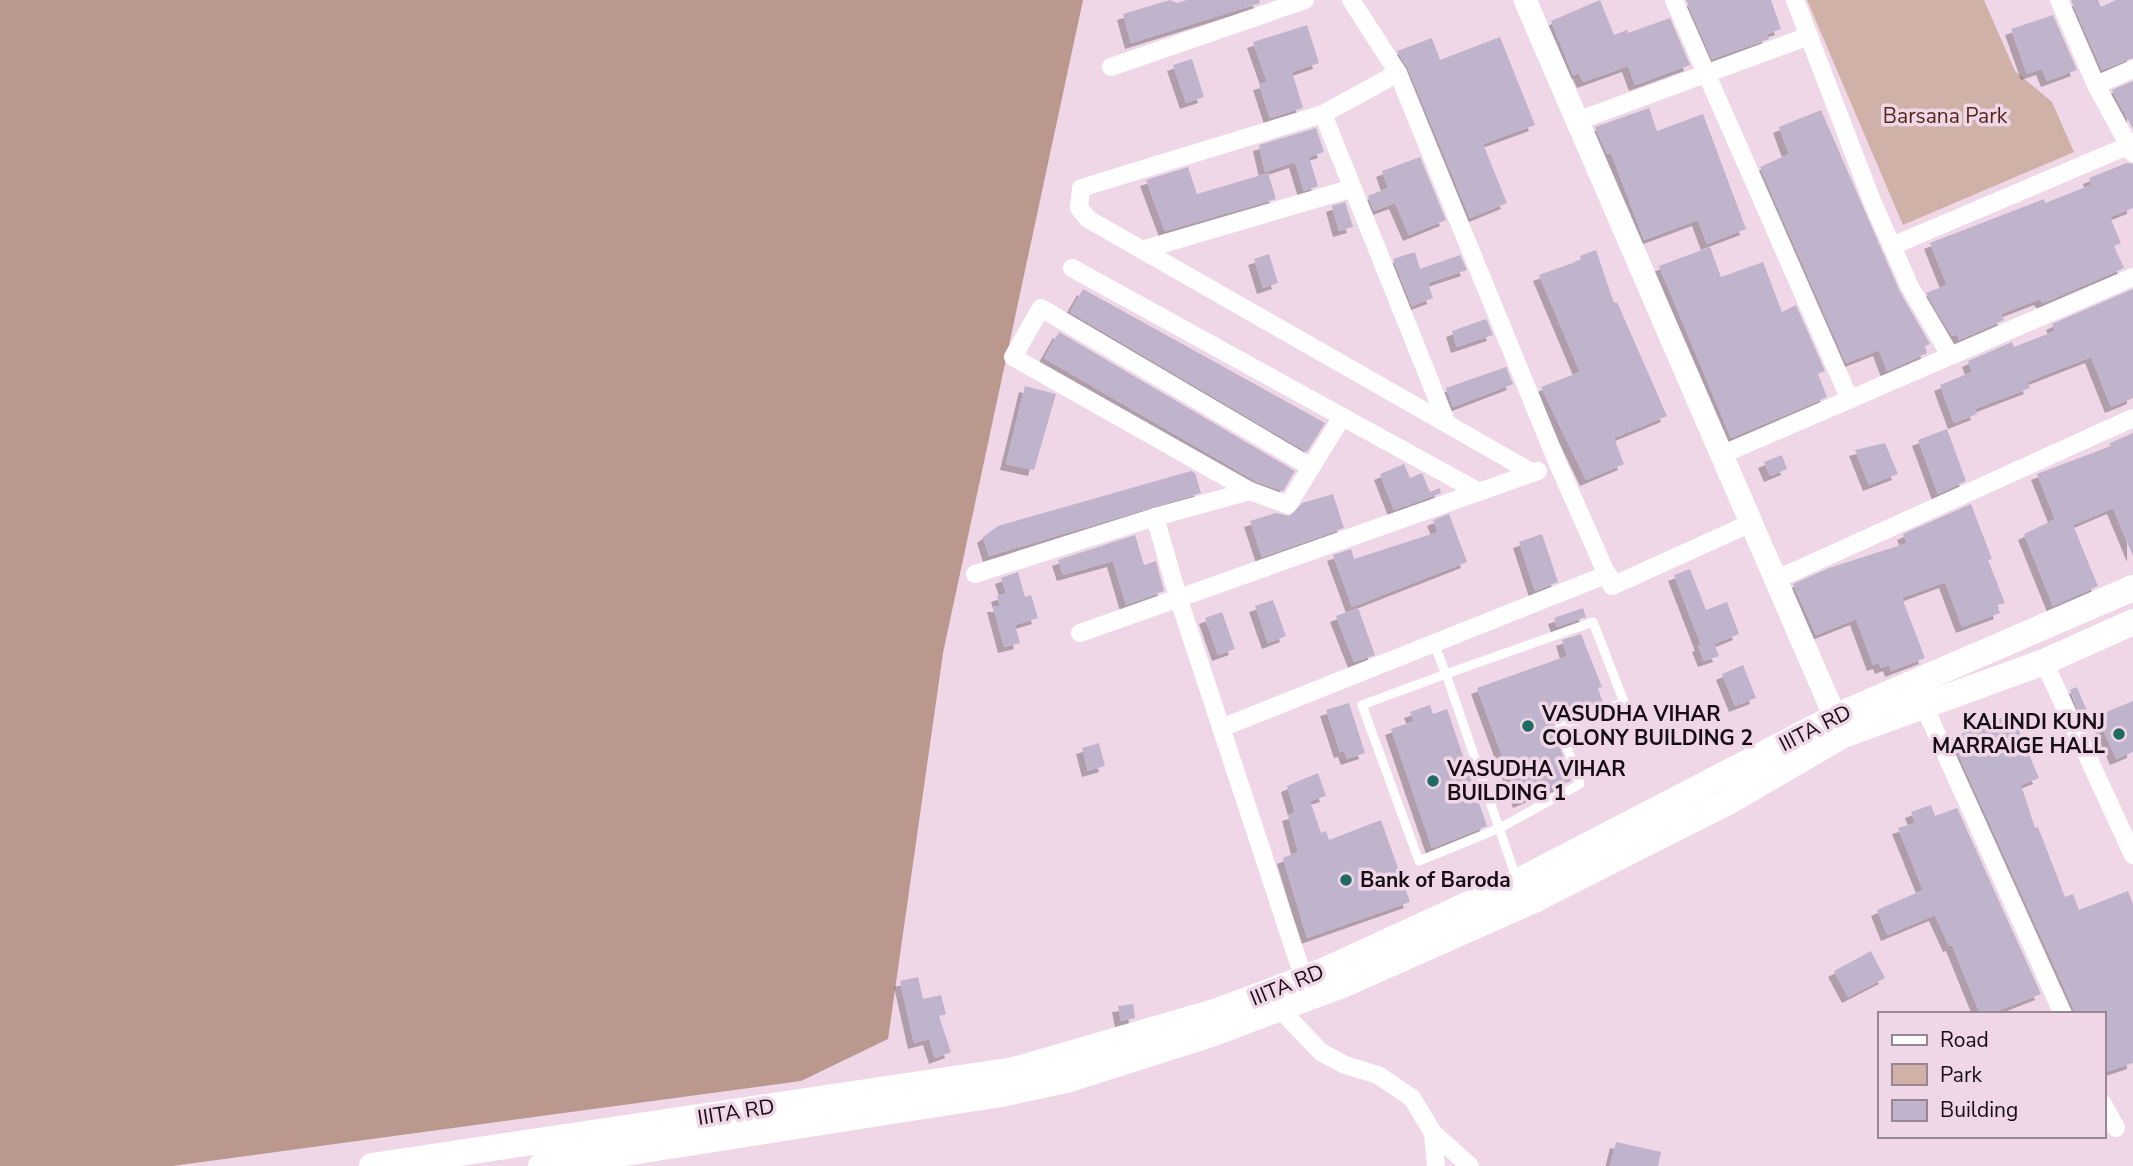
<svg xmlns="http://www.w3.org/2000/svg" width="2133" height="1166" font-family="'Nunito Sans',sans-serif">
	<defs>
		<filter id="shadow"><feDropShadow dx="-6" dy="6" stdDeviation="0" flood-color="#0004"/></filter>
	</defs>
	<rect width="100%" height="100%" fill="#efd7e8"/>
	<path fill="#d0b1a8" d="M1807 0H1984L2015 71 2052 102 2074 152 1903 225Z"/>
	<path fill="#ba988e" d="M0 0H1083L943 653 888 1039 801 1081 172 1166H0Z"/>
	<g fill="#bfb4cc" filter="url(#shadow)">
		<path d="M1170 0 1177 3 1187 0H1259L1260 3 1131 43 1123 14Z"/>
		<path d="M1600 0 1614 35 1627 30 1628 33 1670 18 1690 65 1635 85 1628 66 1583 82 1579 73 1573 75 1551 21Z"/>
		<path d="M1686 0H1771L1781 29 1767 34 1769 39 1712 59Z"/>
		<path d="M2071 0H2098L2101 7 2116 0H2133V58L2102 70Z"/>
		<path d="M2053 15 2077 70 2047 81 2042 69 2027 74 2011 29Z"/>
		<path d="M1307 25 1319 63 1292 72 1303 108 1270 118 1259 84 1267 82 1253 42Z"/>
		<path d="M1500 37 1535 125 1483 144 1507 203 1470 218 1408 68 1397 51 1432 38 1440 60Z"/>
		<path d="M1192 59 1204 97 1186 103 1173 65Z"/>
		<path d="M2133 81V129L2112 90Z"/>
		<path d="M1649 108 1657 131 1703 114 1746 229 1707 244 1698 220 1644 240 1611 153 1607 154 1595 127Z"/>
		<path d="M1821 110 1900 292 1930 344 1925 346 1927 353 1887 371 1879 350 1846 363 1760 167 1789 154 1779 127Z"/>
		<path d="M1316 128 1324 152 1309 157 1318 186 1304 191 1295 162 1265 172 1259 145Z"/>
		<path d="M1420 157 1446 220 1409 235 1395 203 1374 211 1368 196 1388 188 1382 171Z"/>
		<path d="M2127 163 2133 164V208L2110 217 2121 243 2114 246 2124 268 2043 303 2040 299 2001 314 2004 320 1959 340 1957 334 1952 336 1926 293 1947 285 1930 243 2044 199 2045 203 2091 185 2089 178Z"/>
		<path d="M1188 167 1197 194 1268 173 1276 199 1165 231 1146 180Z"/>
		<path d="M1345 202 1353 227 1339 231 1332 206Z"/>
		<path d="M1710 247 1721 277 1763 262 1782 312 1796 305 1825 371 1818 374 1827 397 1731 438 1659 266Z"/>
		<path d="M1596 250 1614 303 1617 302 1667 416 1614 438 1624 464 1586 480 1541 387 1580 372 1539 275 1581 260 1580 256Z"/>
		<path d="M1415 252 1420 269 1460 255 1467 270 1428 283 1433 298 1412 306 1393 259Z"/>
		<path d="M1269 254 1278 283 1263 288 1254 259Z"/>
		<path d="M1083 289 1325 423 1307 452 1070 312Z"/>
		<path d="M2133 289V398L2111 407 2091 357 2027 382 2030 388 1975 409 1977 414 1954 423 1940 385 1972 372 1968 361 2012 342 2014 347 2055 331 2052 324Z"/>
		<path d="M1486 319 1493 335 1457 347 1452 331Z"/>
		<path d="M1059 332 1295 471 1283 491 1257 482 1044 358Z"/>
		<path d="M1506 367 1513 384 1453 407 1446 388Z"/>
		<path d="M1025 386 1056 394 1034 470 1006 464Z"/>
		<path d="M1947 429 1966 481 1938 494 1918 440Z"/>
		<path d="M2133 433V556L2113 508 2073 525 2098 586 2053 606 2024 534 2055 519 2037 474 2111 446 2110 443Z"/>
		<path d="M1885 443 1898 474 1869 485 1855 450Z"/>
		<path d="M1782 455 1787 469 1770 476 1764 462Z"/>
		<path d="M1404 464 1410 478 1422 473 1430 492 1440 488 1441 493 1394 510 1380 474Z"/>
		<path d="M1191 471 1195 473 1201 493 989 556 983 537 998 526Z"/>
		<path d="M1333 494 1344 528 1262 557 1250 521 1276 513 1290 516 1302 503Z"/>
		<path d="M1971 504 1992 559 1988 560 2005 603 1997 605 2000 613 1962 627 1945 582 1902 598 1925 658 1891 671 1889 665 1881 668 1879 663 1873 665 1856 619 1816 635 1793 584 1829 568 1907 543 1903 534Z"/>
		<path d="M1449 514 1467 562 1352 607 1333 555 1351 549 1354 559 1438 532 1433 520Z"/>
		<path d="M1542 534 1558 582 1535 591 1519 542Z"/>
		<path d="M1135 535 1144 565 1156 561 1164 591 1126 605 1113 561 1063 575 1058 560Z"/>
		<path d="M1690 569 1706 610 1727 602 1739 634 1714 644 1719 656 1704 661 1698 646 1701 645 1674 575Z"/>
		<path d="M1018 572 1025 597 1031 595 1038 618 1015 625 1020 643 1004 647 993 606H1000L997 596 1006 593 1001 578Z"/>
		<path d="M1273 600 1286 636 1268 643 1255 606Z"/>
		<path d="M1358 608 1375 655 1354 662 1336 616Z"/>
		<path d="M1583 608 1586 617 1557 627 1554 618Z"/>
		<path d="M1222 612 1235 649 1218 655 1205 618Z"/>
		<path d="M1581 634 1602 687 1598 688 1603 703 1557 720 1553 725 1571 781 1519 802 1477 688 1567 656 1562 640Z"/>
		<path d="M1743 665 1756 698 1735 706 1722 674Z"/>
		<path d="M2077 687 2087 711 2080 714 2070 690Z"/>
		<path d="M2133 701V752L2116 759 2097 716Z"/>
		<path d="M1349 703 1365 753 1347 759 1344 751 1340 752 1326 710Z"/>
		<path d="M1430 705 1433 714 1447 709 1487 826 1432 848 1391 729 1414 721 1410 712Z"/>
		<path d="M2012 714 2039 778 2021 785 2035 828 2038 827 2065 897 2073 894 2079 910 2128 891 2133 904V1063L2103 1073V1014H2076L1951 738Z"/>
		<path d="M1099 743 1105 766 1088 771 1082 748Z"/>
		<path d="M1318 773 1326 796 1310 801 1321 833 1326 831 1329 840 1381 820 1410 902 1307 938 1283 858 1298 852 1288 815 1295 813 1287 786Z"/>
		<path d="M1931 805 1935 816 1957 808 2041 994 1990 1014H1980L1952 945 1949 946 1935 915 1887 935 1877 910 1923 890 1898 828 1915 823 1911 812Z"/>
		<path d="M1871 951 1885 978 1848 997 1834 971Z"/>
		<path d="M918 977 923 999 941 995 946 1014 939 1016 951 1052 935 1058 929 1039 914 1043 900 981Z"/>
		<path d="M1133 1004 1135 1018 1121 1021 1118 1006Z"/>
		<path d="M1616 1142 1661 1152 1658 1166H1610Z"/>
	</g>
	<g fill="none" stroke-linecap="round" stroke-linejoin="round">
		<path stroke="#fff" stroke-width="9" d="M1434 644 1446 674 1593 622 1624 702 1560 727 1580 784 1500 828 1419 861 1362 705 1446 674 1517 880"/>
		<g stroke="#fff" stroke-width="18">
			<path d="M1351 0 1398 73 1558 464 1612 586 1751 523"/>
			<path d="M1674 0 1850 400"/>
			<path d="M1795 0 1872 201 1910 287 1950 355"/>
			<path d="M2059 0 2096 85 2133 153"/>
			<path d="M1111 67 1305 0"/>
			<path d="M1398 73 1323 114 1081 188 1079 208 1088 219 1533 473"/>
			<path d="M2096 85 2133 69"/>
			<path d="M1323 114 1446 421"/>
			<path d="M1577 121 1809 36"/>
			<path d="M1892 246 2130 145"/>
			<path d="M1142 250 1353 188"/>
			<path d="M1072 268 1479 492"/>
			<path d="M1721 455 2133 277"/>
			<path d="M1311 467 1041 308 1013 357 1250 491 1288 505 1342 417"/>
			<path d="M1155 517 1178 597 1304 979"/>
			<path d="M975 574 1155 517 1250 491"/>
			<path d="M1775 580 2133 418"/>
			<path d="M1080 633 1538 471"/>
			<path d="M2044 662 2133 855"/>
			<path d="M1924 706 2063 1014"/>
			<path d="M1221 728 1608 574"/>
			<path d="M1274 1003 1321 1052 1345 1065 1378 1075 1412 1098 1433 1133 1436 1166"/>
			<path d="M2103 1104 2116 1128"/>
			<path d="M1433 1133 1470 1166"/>
		</g>
		<path stroke="#fff" stroke-width="23" d="M1525 0 1842 733"/>
		<g stroke="#fff" stroke-width="26">
			<path d="M372 1166 1014 1070 1218 1011 1321 972 1517 882 1837 716 2133 588"/>
			<path d="M541 1166 1001 1094 1066 1080 1211 1034 1342 985 1536 899 1728 802 1843 735 2044 662 2133 622"/>
		</g>
	</g>
	<g fill="#216a62" stroke="#efd7e8" stroke-width="2.5">
		<circle cx="1528" cy="726" r="7"/>
		<circle cx="2119" cy="734" r="7"/>
		<circle cx="1433" cy="781" r="7"/>
		<circle cx="1346" cy="880" r="7"/>
	</g>
	<g text-anchor="middle" dominant-baseline="central" stroke-width="7" stroke-linejoin="round" paint-order="stroke">
		<g font-size="21" fill="#552719" stroke="#efd7e8">
			<text x="1945" y="116">Barsana Park</text>
		</g>
		<g font-size="21" font-weight="bold" fill="#160e14" stroke="#efd7e8" text-anchor="start">
			<text x="1542" y="714">VASUDHA VIHAR<tspan x="1542" dy="24">COLONY BUILDING 2</tspan></text>
			<text x="2105" y="722" text-anchor="end">KALINDI KUNJ<tspan x="2105" dy="24">MARRAIGE HALL</tspan></text>
			<text x="1447" y="769">VASUDHA VIHAR<tspan x="1447" dy="24">BUILDING 1</tspan></text>
			<text x="1360" y="880">Bank of Baroda</text>
		</g>
		<g font-size="21" fill="#160e14" stroke="#efd7e8">
			<text transform="translate(1815 728) rotate(-27)">IIITA RD</text>
			<text transform="translate(1287 985) rotate(-22)">IIITA RD</text>
			<text transform="translate(736 1112) rotate(-9)">IIITA RD</text>
		</g>
	</g>
	<rect x="1878" y="1012" width="228" height="126" fill="#efd7e8" stroke="#988793" stroke-width="2"/>
	<rect x="1892" y="1035" width="35" height="10" fill="#ffffff" stroke="#988793" stroke-width="2"/>
	<text x="1940" y="1047" font-size="21" fill="#160e14">Road</text>
	<rect x="1892" y="1064" width="35" height="21" fill="#d0b1a8" stroke="#988793" stroke-width="2"/>
	<text x="1940" y="1082" font-size="21" fill="#160e14">Park</text>
	<rect x="1892" y="1100" width="35" height="21" fill="#bfb4cc" stroke="#988793" stroke-width="2"/>
	<text x="1940" y="1117" font-size="21" fill="#160e14">Building</text>
</svg>
